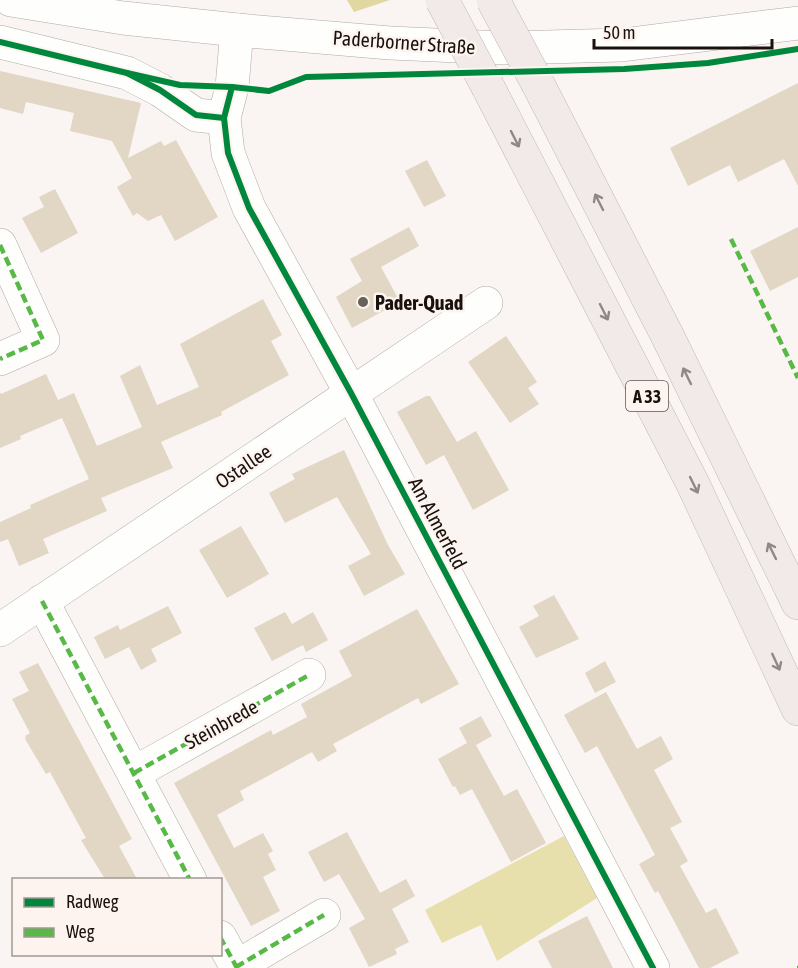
<svg xmlns="http://www.w3.org/2000/svg" width="798" height="968" font-family="'Asap Condensed',sans-serif">
	<rect width="100%" height="100%" fill="#faf5f2"/>
	<path fill="#e7dfac" d="M564 836 597 898 497 961 481 925 442 943 425 910Z"/>
	<path fill="#e0d7a1" d="M347 0H390L354 12Z"/>
	<g fill="#e2d6c5">
		<path d="M0 71 141 103 128 158 161 141 164 146 176 140 218 217 175 241 161 215 148 221 137 213 133 216 117 187 132 178 112 141 70 131 74 113 26 102 23 114 0 108Z"/>
		<path d="M798 83V186L784 159 738 182 730 165 688 186 670 148Z"/>
		<path d="M427 160 446 196 424 207 405 171Z"/>
		<path d="M55 189 78 233 41 253 22 218 44 207 39 197Z"/>
		<path d="M409 227 419 246 381 267 400 302 352 328 336 297 362 281 350 259Z"/>
		<path d="M798 227V277L770 291 750 251Z"/>
		<path d="M263 299 282 335 271 341 289 375 221 412 222 415 161 442 173 468 101 498 107 511 43 539 49 553 19 566 8 539 0 542V522L31 508 30 505 89 479 62 418 20 436 21 439 0 448V392L1 394 46 374 58 400 74 393 97 446 142 427 120 376 140 365 157 405 199 387 180 344Z"/>
		<path d="M506 336 537 382 528 388 539 404 510 423 468 362Z"/>
		<path d="M426 396H430L457 442 476 431 509 490 473 510 444 455 426 465 397 412Z"/>
		<path d="M344 450 388 545 405 574 364 596 348 566 371 554 337 497 285 523 269 493 295 479 292 474Z"/>
		<path d="M241 526 269 574 227 598 199 550Z"/>
		<path d="M554 595 579 639 536 658 519 627 539 616 533 606Z"/>
		<path d="M168 606 182 633 151 649 157 661 141 670 129 647 105 659 94 637 118 625 120 630Z"/>
		<path d="M417 609 459 684 421 704 418 698 333 744 337 751 318 762 312 752 240 791 244 800 217 815 234 848 263 833 273 851 268 854 276 870 263 877 280 911 251 926 174 783 271 730 273 735 307 717 301 704 352 676 339 651Z"/>
		<path d="M285 612 292 624 313 612 328 640 306 652 303 645 272 661 254 628Z"/>
		<path d="M605 661 616 682 595 693 585 673Z"/>
		<path d="M38 663 132 839 119 846 137 879H105L81 840 86 838 50 772 46 774 25 739 26 738 25 736 30 733 12 699 29 691 19 672Z"/>
		<path d="M606 692 637 749 661 736 673 759 654 770 682 822 670 828 688 861 680 866 706 913 716 908 739 953 710 968H699L658 891 655 893 639 864 655 855 597 746 585 753 564 715Z"/>
		<path d="M481 716 492 736 476 745 504 796 517 789 546 843 511 862 472 789 460 795 455 786 453 787 438 759 467 743 459 728Z"/>
		<path d="M347 832 380 893 406 879 415 896 392 909 409 942 395 949 397 954 369 967 349 928 365 919 339 874 324 882 308 852Z"/>
		<path d="M587 916 613 968H552L538 941Z"/>
	</g>
	<g fill="none" stroke-linecap="round" stroke-linejoin="round">
		<g stroke="#afa9a5" stroke-width="34">
			<g id="minor">
				<path d="M11 0 123 18 237 30 390 43 504 48 622 45 798 23"/>
				<path d="M237 30 232 87 224 118 228 153 249 208 351 393 653 968"/>
				<path d="M0 42 127 73 160 90 196 115 224 118"/>
				<path d="M0 245 43 340 0 359"/>
				<path d="M42 601 190 880"/>
				<path d="M0 630 486 303"/>
				<path d="M134 773 309 675"/>
				<path d="M220 937 237 968"/>
				<path d="M236 967 324 915"/>
			</g>
		</g>
		<g stroke="#c2b8b7" stroke-width="34">
			<g id="highway">
				<path d="M538 84 668 337 798 603"/>
				<path d="M488 87 693 484 798 709"/>
			</g>
		</g>
		<use href="#minor" stroke="#fefefd" stroke-width="33"/>
		<use href="#highway" stroke="#f2eae9" stroke-width="33"/>
		<g stroke="#c2b8b7" stroke-width="34" stroke-linecap="butt">
			<g id="highway-bridge">
				<path d="M442 0 488 87"/>
				<path d="M493 0 538 84"/>
			</g>
		</g>
		<use href="#highway-bridge" stroke="#f2eae9" stroke-width="33"/>
		<g stroke="#58b947" stroke-width="4.5" stroke-dasharray="9 4.5" stroke-linecap="butt">
			<path d="M731 239 798 378"/>
			<path d="M0 245 43 340 0 359"/>
			<path d="M42 601 190 880"/>
			<path d="M134 773 309 675"/>
			<path d="M220 937 237 968"/>
			<path d="M236 967 324 915"/>
			<path d="M797 968H798"/>
		</g>
		<g stroke="#fdf4ef" stroke-width="10">
			<g id="cycleway">
				<path d="M0 42 127 73 160 90 196 115 224 118"/>
				<path d="M127 73 180 85 232 87 269 91 306 77 624 69 708 63 798 49"/>
				<path d="M232 87 224 118 228 153 249 208 351 393 653 968"/>
			</g>
		</g>
		<use href="#cycleway" stroke="#00873e" stroke-width="6"/>
	</g>
	<defs><path id="oneway-shaft" d="M-6 0H5M1.5-3L5.5 0L1.5 3" fill="none" stroke-width="1.6" stroke-linecap="round" stroke-linejoin="round" transform="scale(1.5)"/></defs>
	<g stroke="#908886">
		<use href="#oneway-shaft" transform="translate(515 139) rotate(63)"/>
		<use href="#oneway-shaft" transform="translate(599 202) rotate(-117)"/>
		<use href="#oneway-shaft" transform="translate(604 312) rotate(63)"/>
		<use href="#oneway-shaft" transform="translate(687 376) rotate(-116)"/>
		<use href="#oneway-shaft" transform="translate(694 485) rotate(64)"/>
		<use href="#oneway-shaft" transform="translate(772 551) rotate(-116)"/>
		<use href="#oneway-shaft" transform="translate(776 662) rotate(65)"/>
	</g>
	<circle fill="#67615d" stroke="#fdf4ef" stroke-width="2" cx="363" cy="302" r="6"/>
	<g text-anchor="middle" dominant-baseline="central" stroke-width="5" stroke-linejoin="round" paint-order="stroke">
		<rect fill="#fdf4ef" stroke="#5d5551" stroke-width="1.5" x="626" y="381" width="42" height="30" rx="4.5"/>
		<g font-size="18" font-weight="bold" fill="#18110d">
			<text x="647" y="396">A 33</text>
		</g>
		<g font-size="20" fill="#18110d" stroke="#fdf4ef">
			<text transform="translate(404 42) rotate(4)">Paderborner Straße</text>
			<text transform="translate(243 466) rotate(-34)">Ostallee</text>
			<text transform="translate(438 523) rotate(62)">Am Almerfeld</text>
			<text transform="translate(221 724) rotate(-29)">Steinbrede</text>
		</g>
		<g font-size="20" font-weight="bold" fill="#18110d" stroke="#fdf4ef" text-anchor="start">
			<text x="375" y="302">Pader-Quad</text>
		</g>
	</g>
	<rect x="12" y="878" width="210" height="78" fill="#fdf4ef" stroke="#a19995" stroke-width="1.5"/>
	<rect x="24" y="898" width="30" height="9" fill="#00873e" stroke="#a19995" stroke-width="1.5"/>
	<text x="66" y="908" font-size="18" fill="#18110d">Radweg</text>
	<rect x="24" y="928" width="30" height="9" fill="#58b947" stroke="#a19995" stroke-width="1.5"/>
	<text x="66" y="938" font-size="18" fill="#18110d">Weg</text>
	<path d="M594 39v9h178v-9" fill="none" stroke="#18110d" stroke-width="3"/>
	<text x="603" y="39" font-size="18" fill="#18110d" stroke="#fdf4ef" stroke-width="4.5" paint-order="stroke">50 m</text>
</svg>
